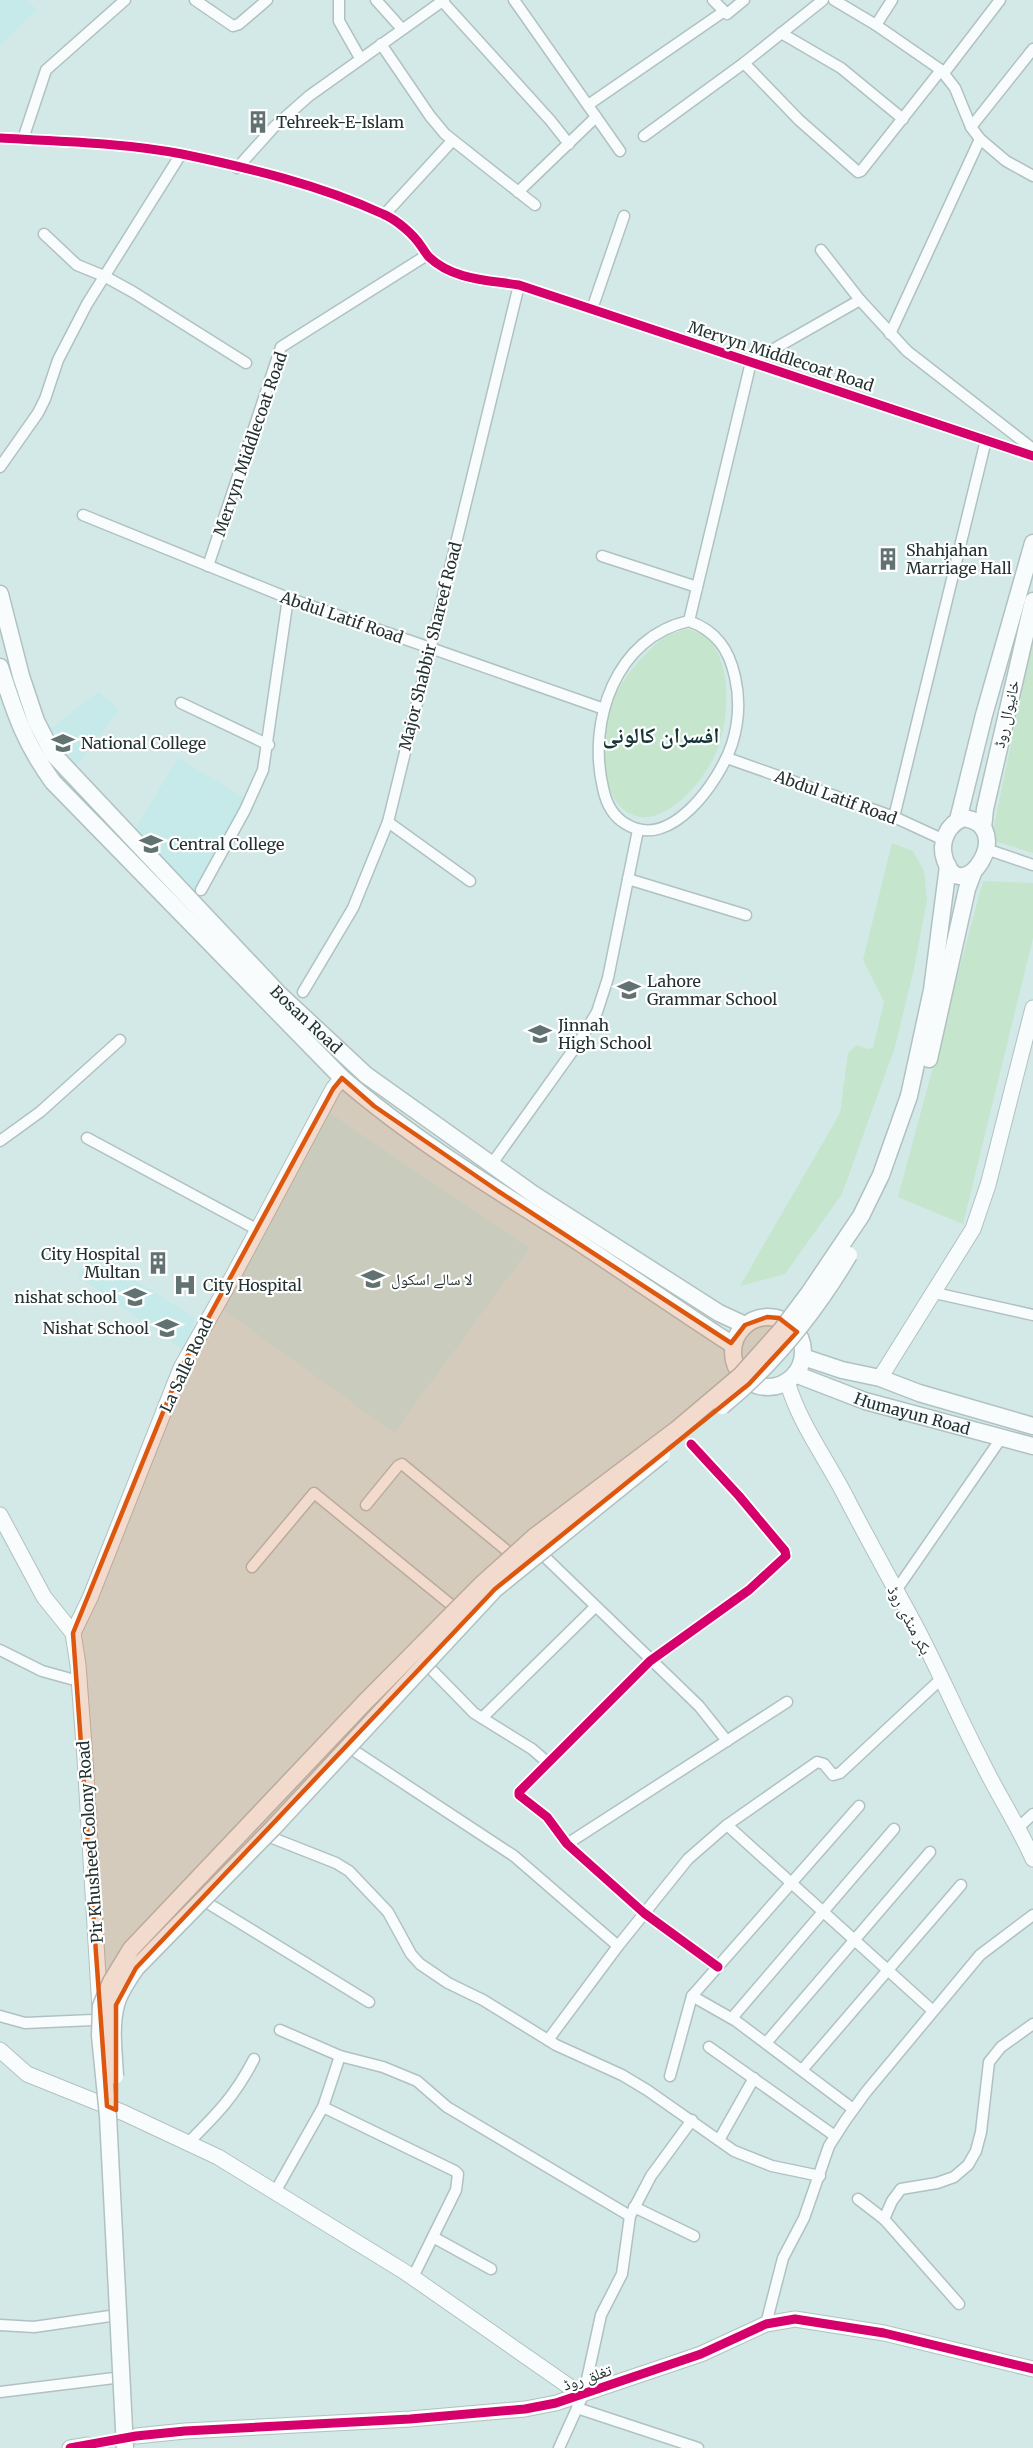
<svg xmlns="http://www.w3.org/2000/svg" width="1033" height="2448" font-family="Merriweather,'Noto Naskh Arabic',serif">
	<rect width="100%" height="100%" fill="#d3e9e8"/>
	<g fill="#c5eae9">
		<path d="M0 0H26L37 10 0 46Z"/>
		<path d="M99 692 119 710 72 771 44 733Z"/>
		<path d="M178 758 248 800 192 899 129 840Z"/>
		<path d="M330 1113 530 1248 394 1433 222 1309Z"/>
		<path d="M94 1254 195 1318 185 1351 78 1276Z"/>
	</g>
	<g fill="#c5e5cd">
		<path d="M687 629C693 631 702 633 707 638 734 664 729 724 715 755 701 786 652 843 618 804 610 795 606 778 604 766 597 723 615 685 645 655 651 649 658 641 665 637 672 633 680 631 687 629Z"/>
		<path d="M1033 639V853L991 840Z"/>
		<path d="M892 843 913 851 924 871 927 899 914 969 895 1047 842 1194 785 1274 740 1286 840 1113 848 1053 857 1045 867 1049 873 1048 884 1002 863 960Z"/>
		<path d="M983 881 1033 883V938L963 1224 898 1197Z"/>
	</g>
	<g fill="none" stroke-linecap="round" stroke-linejoin="round">
		<g stroke="#b1c1c1" stroke-width="13">
			<g id="street">
				<path d="M195 0 233 26 239 24 267 0"/>
				<path d="M339 0V21L360 58"/>
				<path d="M376 0 402 29"/>
				<path d="M514 0 620 151"/>
				<path d="M713 0 727 14 744 0"/>
				<path d="M834 0 876 25 941 70 955 88 971 127 980 139 1006 161 1033 176"/>
				<path d="M442 1 550 120 569 144"/>
				<path d="M876 25 892 0"/>
				<path d="M781 33 841 68 903 119"/>
				<path d="M381 44 430 116 445 134 535 205"/>
				<path d="M744 63 799 120 858 172 861 171 941 70"/>
				<path d="M944 73 1000 0"/>
				<path d="M588 105 723 12"/>
				<path d="M971 127 1033 49"/>
				<path d="M644 136 744 63 823 0"/>
				<path d="M0 138C58 141 125 143 182 154 249 168 320 185 383 214 397 220 413 234 421 246 424 250 426 254 429 257 453 280 488 280 519 285L1033 456"/>
				<path d="M23 139 46 70 125 0"/>
				<path d="M237 168 274 127 309 96 444 0"/>
				<path d="M518 192 596 117"/>
				<path d="M385 214 452 141"/>
				<path d="M44 234 77 265 104 276 133 292 246 363"/>
				<path d="M821 250 860 300 907 351 1033 449"/>
				<path d="M592 309 624 216"/>
				<path d="M890 334 980 139"/>
				<path d="M0 467 38 413 45 399 58 360 87 304 181 154"/>
				<path d="M83 515 288 598 604 709"/>
				<path d="M602 556 697 587"/>
				<path d="M208 566 281 347 427 255"/>
				<path d="M689 621C716 631 729 649 735 677 740 699 739 722 732 744 720 780 671 852 626 824 612 816 606 803 603 788 587 721 616 637 689 621Z"/>
				<path d="M689 621 751 362 860 300"/>
				<path d="M181 703 269 745"/>
				<path d="M727 758 894 817 944 840"/>
				<path d="M894 817 986 440"/>
				<path d="M388 822 470 881"/>
				<path d="M986 849 1033 865"/>
				<path d="M628 879 746 915"/>
				<path d="M201 890 245 810 263 770 288 598"/>
				<path d="M303 992 353 908 388 822 519 285"/>
				<path d="M87 1138 258 1230"/>
				<path d="M0 1141 40 1112 120 1040"/>
				<path d="M491 1165 579 1042 597 1012 608 978 638 830"/>
				<path d="M935 1293 1033 1315"/>
				<path d="M691 1444 739 1496 785 1551 786 1556 749 1590 650 1661 519 1792V1795L547 1817 567 1844 644 1913 718 1967"/>
				<path d="M366 1505 398 1466 402 1464 506 1550"/>
				<path d="M545 1557 699 1706 727 1741"/>
				<path d="M252 1567 314 1493 450 1604"/>
				<path d="M895 1592 1002 1437"/>
				<path d="M0 1650 42 1671 71 1679"/>
				<path d="M430 1668 474 1713 532 1749 547 1762"/>
				<path d="M482 1718 595 1607"/>
				<path d="M353 1750 514 1856 618 1946"/>
				<path d="M727 1825 933 2011"/>
				<path d="M1019 1827 1033 1814"/>
				<path d="M270 1837 336 1863 349 1871 388 1912 411 1954 420 1964 448 1983 483 2000 556 2045 622 2075 647 2090 734 2151 772 2166 820 2176"/>
				<path d="M567 1844 787 1702"/>
				<path d="M206 1902 369 2002"/>
				<path d="M692 1996 736 2021 853 2109"/>
				<path d="M0 2016 25 2023 93 2020"/>
				<path d="M732 2018 894 1829"/>
				<path d="M280 2030 340 2056 383 2067 417 2081 447 2107 630 2216"/>
				<path d="M548 2040 618 1946 688 1859 727 1825 817 1762 824 1764 833 1775 840 1773 941 1679"/>
				<path d="M766 2043 930 1852"/>
				<path d="M709 2047 835 2136"/>
				<path d="M802 2070 961 1885"/>
				<path d="M670 2076 692 1996 859 1806"/>
				<path d="M323 2107 455 2171 458 2174 456 2190 413 2277"/>
				<path d="M719 2140 754 2078"/>
				<path d="M188 2143C217 2114 235 2096 254 2059"/>
				<path d="M275 2192 323 2107 340 2056"/>
				<path d="M858 2199 884 2219 959 2304"/>
				<path d="M634 2207 694 2236"/>
				<path d="M884 2219 892 2201 901 2189 937 2183 954 2177 968 2165 976 2151 981 2132 989 2062 1001 2047 1033 2024"/>
				<path d="M433 2237 491 2269"/>
				<path d="M766 2324 783 2258 804 2218 829 2146 845 2121 866 2092 980 1955 1033 1915"/>
				<path d="M0 2325 34 2327 110 2316"/>
				<path d="M0 2392 114 2378"/>
				<path d="M577 2408 698 2448"/>
				<path d="M88 2445 130 2437"/>
				<path d="M559 2448 584 2393 601 2315 622 2274 630 2216 651 2176 692 2120"/>
			</g>
		</g>
		<g stroke="#b1c1c1" stroke-width="17">
			<g id="secondary">
				<path d="M880 1378 973 1229 988 1185 1033 1008"/>
				<path d="M787 1381C800 1426 829 1462 849 1503 870 1543 892 1583 914 1623 938 1668 958 1716 982 1762 998 1795 1018 1825 1033 1859"/>
				<path d="M0 1515 44 1597 73 1633 78 1665 85 1759 100 2009"/>
				<path d="M73 1633 90 1598 181 1368 233 1276 333 1089 342 1078"/>
				<path d="M0 2050 27 2074 124 2113 218 2157 405 2272 580 2394"/>
				<path d="M136 2436 185 2431 410 2419 525 2409 556 2403 701 2354 766 2324 795 2319 884 2333 1033 2369"/>
				<path d="M70 2448 88 2445"/>
			</g>
		</g>
		<g stroke="#b1c1c1" stroke-width="19">
			<g id="primary">
				<path id="s1" d="M0 594 21 676 36 721 53 754 279 994 366 1075 533 1194 719 1313 745 1325"/>
				<path d="M0 667C15 713 24 742 53 782L342 1078C412 1139 495 1189 574 1239 627 1274 680 1311 733 1345"/>
				<path d="M964 818C1018 826 962 911 945 860 939 843 947 824 964 818Z"/>
				<path d="M958 820 984 715 1033 543"/>
				<path d="M983 828 985 809 1033 601"/>
				<path d="M929 1059 967 889 973 873"/>
				<path d="M909 1096 932 990 948 866"/>
				<circle cx="768" cy="1352" r="35"/>
				<path d="M803 1357 842 1370 880 1378 919 1393 1033 1426"/>
				<path id="s2" d="M795 1374 865 1401 1033 1446"/>
			</g>
		</g>
		<use href="#street" stroke="#f8fcfc" stroke-width="10"/>
		<use href="#secondary" stroke="#f8fcfc" stroke-width="15"/>
		<use href="#primary" stroke="#f8fcfc" stroke-width="16"/>
		<g stroke="#b1c1c1" stroke-width="19" stroke-linecap="butt">
			<g id="primary-bridge">
				<path d="M722 1406C774 1364 815 1312 849 1255"/>
				<path d="M115 2076C114 2053 110 2028 116 2005 119 1992 128 1980 136 1968L273 1828 495 1589 662 1454"/>
				<path d="M125 2448 108 2116 100 2036 101 2006 111 1982 131 1949 365 1702 482 1584 534 1537 676 1430 741 1375 782 1329 809 1293 861 1216 881 1175 909 1096"/>
			</g>
		</g>
		<use href="#primary-bridge" stroke="#f8fcfc" stroke-width="16"/>
		<g stroke="#fff" stroke-width="13">
			<g id="cycleway">
				<path d="M0 138C58 141 125 143 182 154 249 168 320 185 383 214 397 220 413 234 421 246 424 250 426 254 429 257 453 280 488 280 519 285L1033 456"/>
				<path d="M691 1444 739 1496 785 1551 786 1556 749 1590 650 1661 519 1792V1795L547 1817 567 1844 644 1913 718 1967"/>
				<path d="M70 2448 136 2436 185 2431 410 2419 525 2409 556 2403 701 2354 766 2324 795 2319 884 2333 1033 2369"/>
			</g>
		</g>
		<use href="#cycleway" stroke="#d6006c" stroke-width="9"/>
	</g>
	<path fill="#de570e" fill-opacity="0.2" stroke="#de570e" stroke-width="4.5" stroke-linejoin="round" d="M342 1078 374 1106 498 1191 731 1343 745 1325 767 1317 779 1318 797 1332 749 1384 495 1589 136 1968 116 2005V2110L107 2106 73 1633 181 1368 333 1089Z"/>
	<defs>
		<g id="building-bare" transform="scale(1.8)"><path d="M-4-6H4V6H1V3H-1V6H-4ZM-2.5-4.3h1.7v1.8h-1.7ZM.8-4.3h1.7v1.8H.8ZM-2.5-1h1.7V.8h-1.7ZM.8-1h1.7V.8H.8Z" fill="#617271" stroke="#fff" stroke-width="2.5" paint-order="stroke"/></g>
		<g id="school-bare" transform="scale(1.8)"><path d="M0-5L7-2L0 1L-7-2ZM-4 1L0 2.5L4 1V4Q0 6-4 4Z" fill="#617271" stroke="#fff" stroke-width="2.5" paint-order="stroke"/></g>
		<g id="hospital-bare" transform="scale(1.8)"><path d="M-5-5h3v3.5h4V-5h3V5h-3V1.5h-4V5h-3Z" fill="#617271" stroke="#fff" stroke-width="2.5" paint-order="stroke"/></g>
	</defs>
	<g fill-rule="evenodd">
		<use href="#building-bare" x="258" y="122"/>
		<use href="#building-bare" x="888" y="559"/>
		<use href="#school-bare" x="63" y="743"/>
		<use href="#school-bare" x="151" y="844"/>
		<use href="#school-bare" x="629" y="990"/>
		<use href="#school-bare" x="540" y="1034"/>
		<use href="#building-bare" x="158" y="1263"/>
		<use href="#school-bare" x="373" y="1279"/>
		<use href="#hospital-bare" x="185" y="1285"/>
		<use href="#school-bare" x="135" y="1297"/>
		<use href="#school-bare" x="167" y="1328"/>
	</g>
	<g text-anchor="middle" dominant-baseline="central" stroke-width="4.5" stroke-linejoin="round" paint-order="stroke">
		<g font-size="16" fill="#233231" stroke="#fff" text-anchor="start">
			<text x="276" y="122">Tehreek-E-Islam</text>
			<text x="906" y="550">Shahjahan<tspan x="906" dy="18">Marriage Hall</tspan></text>
			<text x="81" y="743">National College</text>
			<text x="169" y="844">Central College</text>
			<text x="647" y="981">Lahore<tspan x="647" dy="18">Grammar School</tspan></text>
			<text x="558" y="1025">Jinnah<tspan x="558" dy="18">High School</tspan></text>
			<text x="140" y="1254" text-anchor="end">City Hospital<tspan x="140" dy="18">Multan</tspan></text>
			<text x="391" y="1279">لا سالے اسکول</text>
			<text x="203" y="1285">City Hospital</text>
			<text x="117" y="1297" text-anchor="end">nishat school</text>
			<text x="149" y="1328" text-anchor="end">Nishat School</text>
		</g>
		<g font-size="16" fill="#233231" stroke="#fff">
			<text transform="translate(781 356) rotate(18)">Mervyn Middlecoat Road</text>
			<text transform="translate(250 444) rotate(-71)">Mervyn Middlecoat Road</text>
			<text transform="translate(342 617) rotate(19)">Abdul Latif Road</text>
			<text transform="translate(430 646) rotate(-76)">Major Shabbir Shareef Road</text>
			<text transform="translate(1006 714) rotate(-77)">خانیوال روڈ</text>
			<text transform="translate(836 797) rotate(20)">Abdul Latif Road</text>
			<text stroke="none"><textPath href="#s1" startOffset="536">Bosan Road</textPath></text>
			<text transform="translate(186 1365) rotate(-65)">La Salle Road</text>
			<text stroke="none"><textPath href="#s2" startOffset="124">Humayun Road</textPath></text>
			<text transform="translate(910 1620) rotate(62)">بکر منڈی روڈ</text>
			<text transform="translate(90 1842) rotate(-94)">Pir Khusheed Colony Road</text>
			<text transform="translate(587 2377) rotate(-19)">تغلق روڈ</text>
		</g>
		<g font-size="22" font-weight="bold" fill="#143636" stroke="#fff">
			<text x="661" y="735">افسران کالونی</text>
		</g>
	</g>
</svg>
